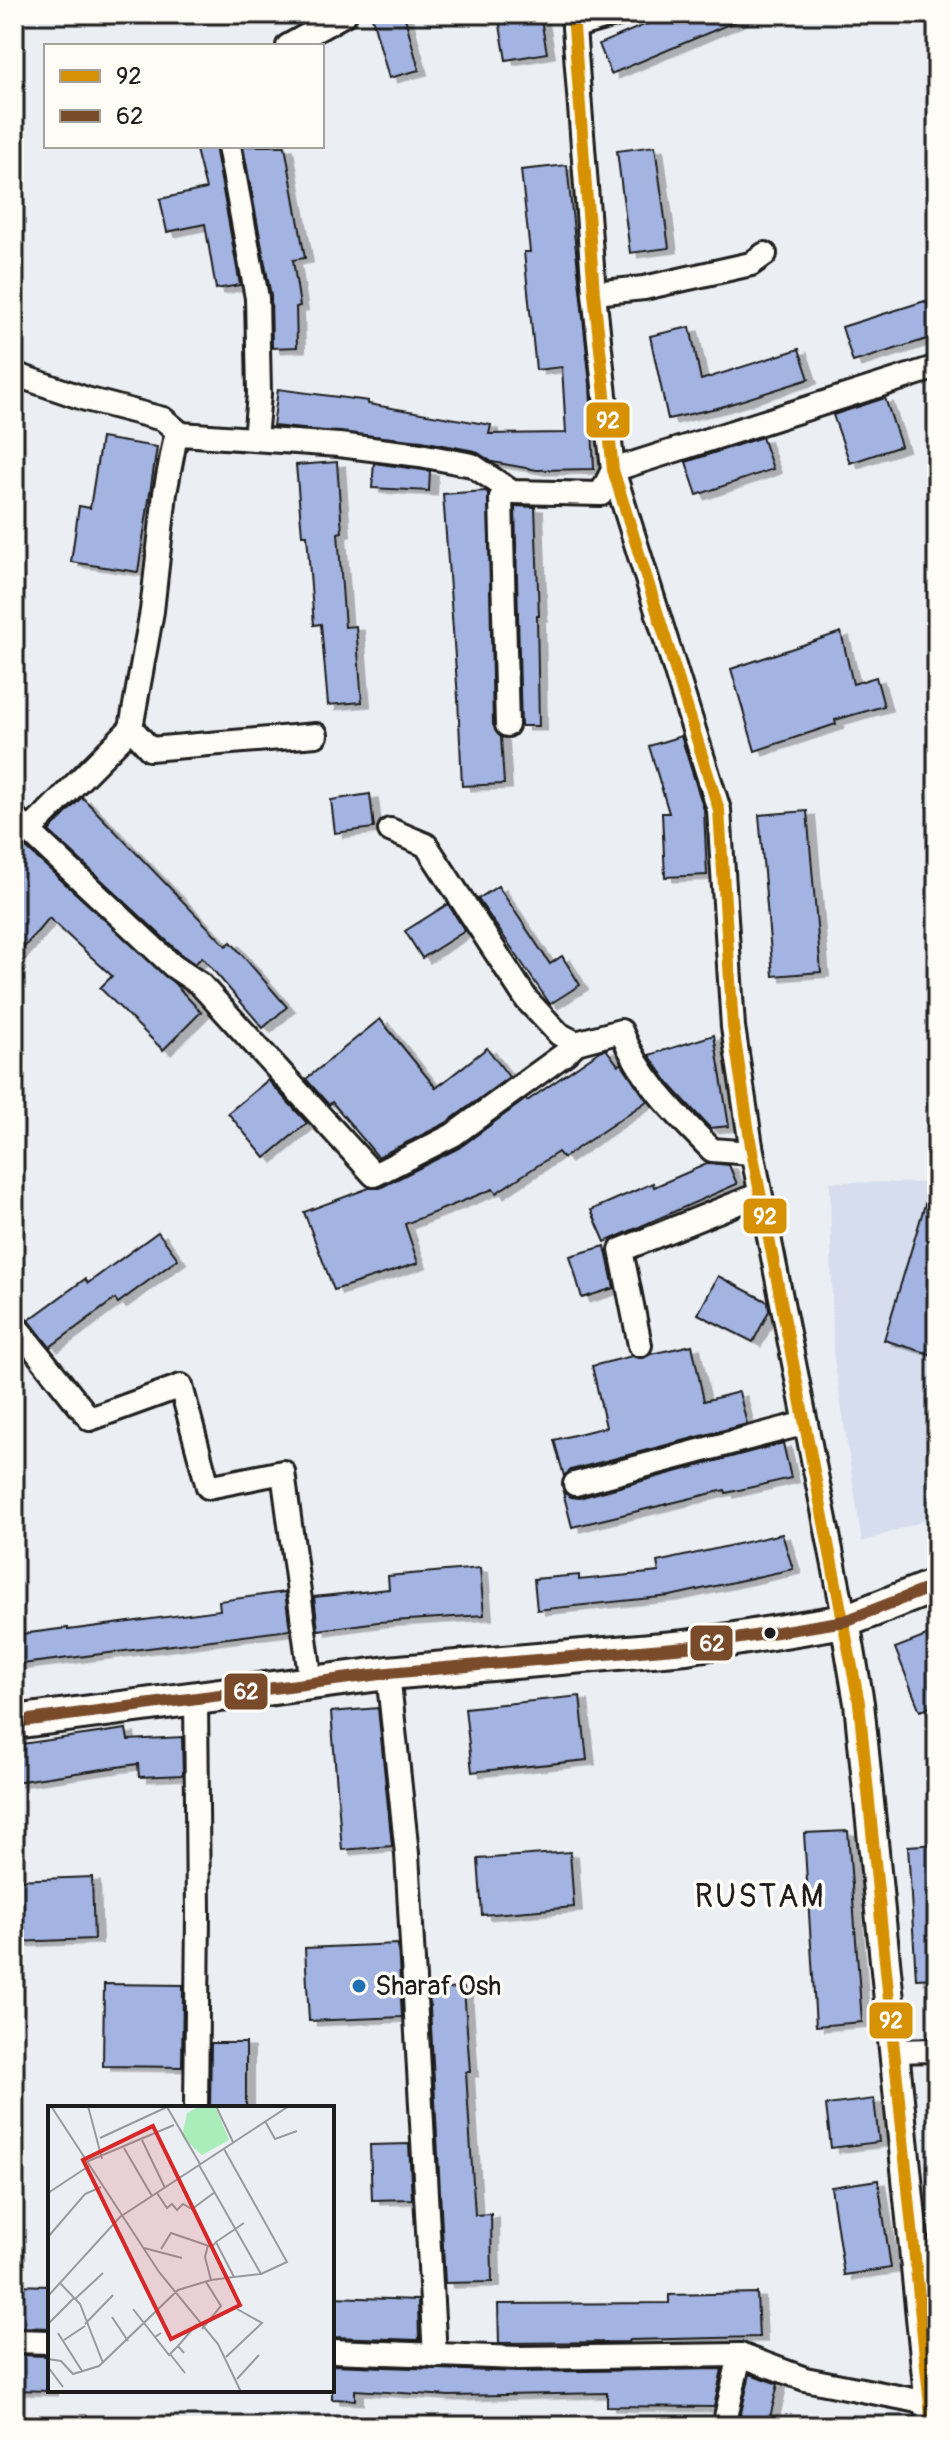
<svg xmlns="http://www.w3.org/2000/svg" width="951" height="2440" font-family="Pangolin,sans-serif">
	<defs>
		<filter id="shadow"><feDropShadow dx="8" dy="4.5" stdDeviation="0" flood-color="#0004"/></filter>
	</defs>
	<rect width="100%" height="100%" fill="#ebeef3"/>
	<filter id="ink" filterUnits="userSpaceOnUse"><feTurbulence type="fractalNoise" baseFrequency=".0125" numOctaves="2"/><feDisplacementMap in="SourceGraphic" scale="16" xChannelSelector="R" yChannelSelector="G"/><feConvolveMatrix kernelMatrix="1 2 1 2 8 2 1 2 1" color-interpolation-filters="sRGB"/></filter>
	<g filter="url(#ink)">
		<path fill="#d5ddee" d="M830 1182 937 1183V1516L862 1542 833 1351Z"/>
		<g fill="#a3b4e3" stroke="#1c1c1c" stroke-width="2" filter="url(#shadow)">
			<path d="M371 14H404L419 70 389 78Z"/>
			<path d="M498 14H540L547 53 506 60Z"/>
			<path d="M670 14H753L611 74 599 44Z"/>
			<path d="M195 146H215L240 285 216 289 205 224 167 232 160 199 206 189Z"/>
			<path d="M243 146H285L305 258 293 260 300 306 296 307 297 347 272 348 271 296Z"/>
			<path d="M655 146 669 248 630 253 617 151Z"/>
			<path d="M567 165 590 384 594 469 537 470 492 462 475 451 422 441 273 426 278 389 368 401V404L491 425 489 434 566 433 562 367 536 370 524 252H530L521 170Z"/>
			<path d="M937 300V336L853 362 842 327 925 301 926 303Z"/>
			<path d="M690 327 701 380 799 349 809 379 721 407 668 419 650 336Z"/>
			<path d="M885 398 901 446 850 463 833 415Z"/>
			<path d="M762 437 773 469 697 495 686 462Z"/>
			<path d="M101 438 157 447 138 572 71 562 79 506 90 508Z"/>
			<path d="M337 462 342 532 338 533 345 627 356 626 362 702 328 705 321 624 314 625 307 535H302L296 465Z"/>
			<path d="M374 463 430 471 429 491 372 488Z"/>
			<path d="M486 491 488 493 493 725 501 737 504 784 462 786 458 698 443 494Z"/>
			<path d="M515 506 535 507 539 616H537L539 726H521Z"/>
			<path d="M841 632 853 684 876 677 884 706 835 720 836 724 755 751 731 669Z"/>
			<path d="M681 736 704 810 707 875 665 877 662 813H669L649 746Z"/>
			<path d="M370 794 374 828 335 833 331 800Z"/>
			<path d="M82 797 226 946 231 942 287 1007 263 1028 202 957 195 964 182 955 49 831Z"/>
			<path d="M807 811 821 972 773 976 759 815Z"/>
			<path d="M14 837 174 983 201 1012 163 1050 100 988 112 976 49 918 14 959Z"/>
			<path d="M498 886 550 964 562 956 580 985 550 1004 478 899Z"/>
			<path d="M448 904 465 931 422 958 405 931Z"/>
			<path d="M380 1019 436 1088 487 1048 509 1077 446 1123 378 1157 332 1102 329 1105 306 1079Z"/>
			<path d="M714 1035 729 1126 710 1128 671 1086 649 1055Z"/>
			<path d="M606 1049 618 1065 622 1064 647 1101 563 1158 558 1152 496 1193 493 1189 405 1224 418 1263 334 1290 304 1212 369 1188H380L459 1148 526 1099 527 1101 600 1051Z"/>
			<path d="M268 1080 307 1123 265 1158 228 1113Z"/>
			<path d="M709 1163 729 1165 737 1184 605 1242 591 1210 653 1183 654 1187Z"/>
			<path d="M932 1181 937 1182V1356L884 1340Z"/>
			<path d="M158 1232 178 1259 118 1303 115 1299 50 1347 29 1320 85 1279 88 1283Z"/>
			<path d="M605 1246 614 1288 582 1298 570 1256Z"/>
			<path d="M718 1276 768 1302 769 1311 753 1342 698 1314Z"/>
			<path d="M692 1345 704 1401 739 1392 747 1424 571 1470 564 1476 554 1440 606 1427 592 1366 632 1356 643 1358 651 1354Z"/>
			<path d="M783 1443 791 1478 726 1493 725 1490 572 1527 563 1492 571 1497 579 1498Z"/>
			<path d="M782 1534 793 1569 670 1596 537 1610 534 1579 579 1575V1580L659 1572 657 1562Z"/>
			<path d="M480 1568 484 1615 378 1622 318 1630 314 1597 389 1589 388 1576Z"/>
			<path d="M285 1592 290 1630 14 1665V1635L68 1628V1630L220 1610 219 1601Z"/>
			<path d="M937 1632V1704L920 1711 895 1648Z"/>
			<path d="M580 1696 587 1760 472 1772 465 1708Z"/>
			<path d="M378 1708 392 1846 342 1850 331 1712Z"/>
			<path d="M126 1729 128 1740 182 1737 183 1775 139 1777 138 1764 14 1782V1745Z"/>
			<path d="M848 1831 862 2022 816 2026 804 1833Z"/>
			<path d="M937 1844V1978L916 1979 908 1846Z"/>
			<path d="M570 1852 574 1907 482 1915 478 1859Z"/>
			<path d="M92 1877 94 1939 14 1942V1880Z"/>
			<path d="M398 1944 402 2017 309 2021 305 1948Z"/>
			<path d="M104 1984 183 1985 182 2067 103 2066Z"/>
			<path d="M464 1988 470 2072H466L475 2215 491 2214 492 2282 445 2283 429 1990Z"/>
			<path d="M211 2043H246V2108H210Z"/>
			<path d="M874 2099 879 2142 831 2148 826 2105Z"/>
			<path d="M409 2144 412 2199 372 2200 370 2145Z"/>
			<path d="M878 2180 891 2268 844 2275 831 2187Z"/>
			<path d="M14 2285 50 2286V2328L14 2327Z"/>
			<path d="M757 2293 759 2337 629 2340 628 2342 499 2343 498 2304 669 2303V2295Z"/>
			<path d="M332 2297 418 2300 419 2340 332 2337Z"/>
			<path d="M14 2355 50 2356V2391L14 2390Z"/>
			<path d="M332 2365 517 2372 722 2369 714 2407 607 2406V2393L449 2396 355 2390V2400L332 2399Z"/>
			<path d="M750 2374 778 2384 768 2426H738Z"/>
		</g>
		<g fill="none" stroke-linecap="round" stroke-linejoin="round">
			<g stroke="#1c1c1c" stroke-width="28">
				<g id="minor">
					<path d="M573 14 594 293 613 470 719 810 733 1027 751 1146 845 1621"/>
					<path d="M576 26 618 14"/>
					<path d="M288 46 345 14"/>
					<path d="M229 146 257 298 259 394 255 439"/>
					<path d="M594 293 644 288 751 264 765 254"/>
					<path d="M14 374 86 399 163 419 181 434"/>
					<path d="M507 725 501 498 512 492"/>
					<path d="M131 728 150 749 316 735"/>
					<path d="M14 817 173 966 200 984 374 1175 453 1135 566 1053 576 1043"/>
					<path d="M390 830 426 845 527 1000 559 1034 576 1043 621 1031C640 1079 676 1114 712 1150L752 1153"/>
					<path d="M29 831 131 728 152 611 165 493 175 440 181 434 339 445 420 455 472 465 512 492 601 494 613 470 937 367"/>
					<path d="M14 1324 90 1419 181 1386 208 1487 283 1472 311 1683"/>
					<path d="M640 1345 621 1250 760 1194"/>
					<path d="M575 1484 806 1423"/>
					<path d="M388 1673 407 1854 435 2356"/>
					<path d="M894 2051 937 2050"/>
					<path d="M196 2108 198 1913 196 1698"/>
					<path d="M14 2341 50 2342"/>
					<path d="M332 2351 518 2358 740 2355 805 2379 929 2403"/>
					<path d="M724 2426 740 2355"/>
				</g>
			</g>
			<g stroke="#1c1c1c" stroke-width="34">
				<path id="tertiary" d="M845 1621 859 1703 932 2426"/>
			</g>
			<g stroke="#1c1c1c" stroke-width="38">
				<path id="secondary" d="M14 1722 388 1673 686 1647 845 1621 937 1585"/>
			</g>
			<use href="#minor" stroke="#fdfcf7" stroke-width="22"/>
			<use href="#tertiary" stroke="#fdfcf7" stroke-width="28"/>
			<use href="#secondary" stroke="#fdfcf7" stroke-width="32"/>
			<g stroke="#fdfcf7" stroke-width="18">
				<path id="bus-1" d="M573 14 594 293 613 470 719 810 733 1027 751 1146 859 1703 932 2426"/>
			</g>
			<g stroke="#fdfcf7" stroke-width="18">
				<path id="bus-2" d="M14 1722 388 1673 686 1647 845 1621 937 1585"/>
			</g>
			<use href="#bus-1" stroke="#d69104" stroke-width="12"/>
			<use href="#bus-2" stroke="#7a4b2a" stroke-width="12"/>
		</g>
	</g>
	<circle fill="#1c1c1c" stroke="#fdfcf7" stroke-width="3" cx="770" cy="1633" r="7"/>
	<circle fill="#1f6fb2" stroke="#fdfcf7" stroke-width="3" cx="359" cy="1986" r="8"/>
	<g text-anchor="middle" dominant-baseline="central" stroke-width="7" stroke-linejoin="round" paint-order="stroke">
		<g font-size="28" fill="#1c1c1c" stroke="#fdfcf7" text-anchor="start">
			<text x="375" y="1986">Sharaf Osh</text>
		</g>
		<g font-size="32" letter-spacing="2" fill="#1c1c1c" stroke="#fdfcf7">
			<text x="760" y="1897">RUSTAM</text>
		</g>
	</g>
	<g transform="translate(48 2106)">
		<rect width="286" height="286" fill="#ebeef3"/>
		<path d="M152 0H167L181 34 154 49 134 31 139 7Z" fill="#a9eeba"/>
		<path fill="none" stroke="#989a9d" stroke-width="2" d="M3 0 111 166 170 238 193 286M40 0 54 53M168 0 185 36M119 1 152 58M217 15 227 33 249 25M52 32 119 1M94 34 117 82M76 42 104 90M176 43 239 156 213 168M38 56 126 19M151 59 213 168 186 171M0 87 41 60M109 87 119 102 124 98 129 104 135 98 144 103 167 86M0 131 37 88 53 81M168 136 196 117M96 142 134 152M113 143 123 127 164 141 168 136 186 171 163 174M12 177 32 198 55 257M0 190 72 111 241 0M27 193 55 167M85 203 107 231 113 227M64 211 80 235M0 218 26 192M37 218 65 189M154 223 173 200 158 176M10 227 34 265M107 231 121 249 130 240 136 247M16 234 37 220M130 240 149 218M122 248 137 267M178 251 214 217 189 203M0 253 13 255 25 268 51 260 130 184 163 174 157 151 160 139M0 261 15 281M189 273 211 249"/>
		<path fill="#d62828" fill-opacity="0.15" stroke="#d62828" stroke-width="4" d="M105 20 192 199 123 233 35 54Z"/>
		<rect width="286" height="286" fill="none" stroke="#1c1c1c" stroke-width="4"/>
	</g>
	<g stroke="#fdfcf7" stroke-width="3">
		<rect x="585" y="401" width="46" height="38" rx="8" fill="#d69104"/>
		<rect x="742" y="1197" width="46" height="38" rx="8" fill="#d69104"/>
		<rect x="689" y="1624" width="45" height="38" rx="8" fill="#7a4b2a"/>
		<rect x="223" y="1672" width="46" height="39" rx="8" fill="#7a4b2a"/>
		<rect x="868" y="2001" width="46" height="39" rx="8" fill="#d69104"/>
	</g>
	<g font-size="22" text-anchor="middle" font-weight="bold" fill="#fff">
		<text x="608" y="428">92</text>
		<text x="765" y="1224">92</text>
		<text x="712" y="1651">62</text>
		<text x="246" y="1699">62</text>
		<text x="891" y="2028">92</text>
	</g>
	<rect width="951" height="2440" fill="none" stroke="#fdfcf7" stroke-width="48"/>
	<rect x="24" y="24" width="903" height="2392" fill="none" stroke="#1c1c1c" stroke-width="3" filter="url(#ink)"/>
	<rect x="44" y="44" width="280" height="104" fill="#fdfcf7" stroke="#a3a29f" stroke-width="2"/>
	<rect x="60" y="70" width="40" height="12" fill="#d69104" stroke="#a3a29f" stroke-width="2"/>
	<text x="116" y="84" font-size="24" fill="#1c1c1c">92</text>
	<rect x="60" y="110" width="40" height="12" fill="#7a4b2a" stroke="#a3a29f" stroke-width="2"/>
	<text x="116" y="124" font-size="24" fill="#1c1c1c">62</text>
</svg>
